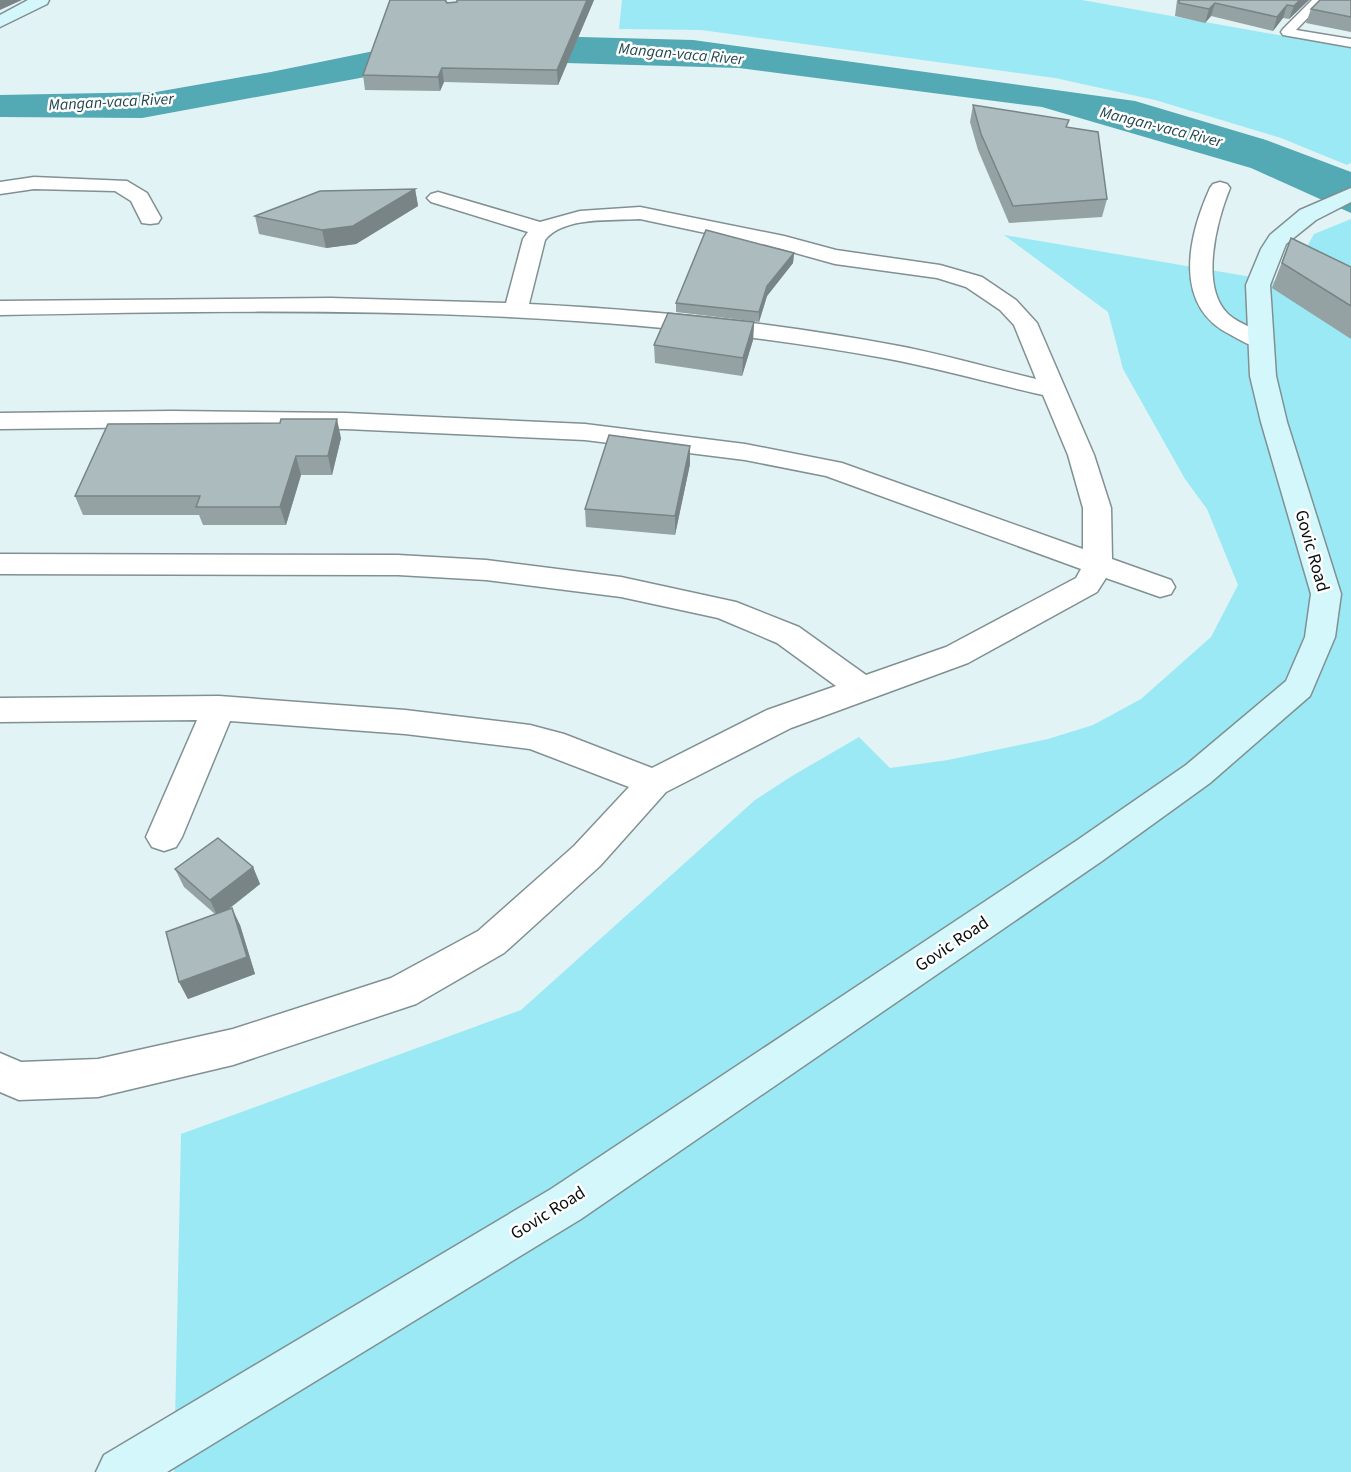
<svg xmlns="http://www.w3.org/2000/svg" width="1351" height="1472" font-family="'Source Sans 3',sans-serif">
	<rect width="100%" height="100%" fill="#e2f3f5"/>
	<g fill="#9be9f4">
		<path d="M622 0H1082L1351 48V163L1347 165 1281 138 1155 100 1055 78 701 30 619 29Z"/>
		<path d="M1351 219V1472H174L181 1134 521 1010 755 800 792 776 859 737 890 768 948 760 1048 739 1093 725 1141 699 1211 637 1238 585 1207 509 1185 479 1123 369 1108 312 1004 235 1287 283 1314 234Z"/>
	</g>
	<path fill="#53a9b4" d="M543 36 693 40 1135 101 1266 140 1351 172V213L1251 168 1042 107 739 68 531 62H447L142 118 0 117V95L156 92 271 72 374 51Z"/>
	<g fill="none" stroke-linecap="round" stroke-linejoin="round">
		<g stroke="#819092" stroke-width="3">
			<path id="lane" d="M1312 0H1325L1296 30 1351 39V47L1283 35 1281 32 1283 29Z"/>
		</g>
		<g stroke="#819092" stroke-width="3">
			<g id="street">
				<path d="M34 177 127 181 147 193 161 218 158 223 150 224 142 223 131 201 115 191 34 189 0 194V182Z"/>
				<path d="M1220 182 1227 184 1230 188C1217 220 1199 286 1228 314 1239 324 1256 329 1270 336L1273 341 1270 346C1255 350 1244 342 1231 335 1172 306 1188 237 1210 188L1213 184Z"/>
				<path d="M438 192 540 222 580 211 640 207 784 236 836 250 940 265 982 277 1016 300 1037 323 1094 455 1111 508 1112 559 1171 580 1175 587 1171 594 1160 597 1106 578 1097 592 968 663 791 728 666 792 600 866 504 953 416 1004 233 1065 98 1097 19 1100 0 1092V1053L21 1062 98 1059 233 1029 391 978 478 931 574 846 629 787 530 749 405 734 230 721 182 837 176 847 164 851 152 847 146 837 197 720 0 722V698L219 696 405 710 530 725 564 734 652 768 767 710 836 686 777 643 718 618 621 597 486 580 398 575 0 574V554L398 555 486 560 621 577 736 602 799 627 866 675 946 647 1076 578 1081 569 826 476 745 460 585 440 346 429 172 427 0 429V413L172 411 346 413 585 424 745 444 842 463 1083 549V508L1068 455 1043 395C990 383 938 368 884 358 593 305 295 309 0 315V301L331 298 506 303 523 239 528 232 431 202 427 198 431 194ZM640 219 781 249 835 264 937 278 966 287 1000 310 1014 325 1036 379C990 368 945 355 899 346 778 323 653 310 529 304L545 240C564 216 612 221 640 219Z"/>
			</g>
		</g>
		<g stroke="#819092" stroke-width="3">
			<g id="secondary">
				<path d="M28 0H49L47 4 0 27V15Z"/>
				<path d="M1351 188V202L1316 220 1286 244 1270 285 1276 376 1287 422 1341 594 1335 637 1310 696 1210 783 1102 861 581 1219 167 1472H96L104 1455 551 1189 1076 841 1186 765 1286 681 1305 637 1311 594 1261 422 1250 376 1246 285 1261 249 1270 235 1300 210Z"/>
			</g>
		</g>
		<use href="#lane" fill="#fff" fill-rule="evenodd"/>
		<use href="#street" fill="#fff" fill-rule="evenodd"/>
		<use href="#secondary" fill="#d4f7fc" fill-rule="evenodd"/>
	</g>
	<g fill="#94a2a3">
		<path d="M447 0V2L594 0 558 85 444 82 440 91 365 90 363 75Z"/>
		<path d="M1177 0H1309L1289 19 1283 18 1273 31 1211 16 1205 23 1175 16Z"/>
		<path d="M1351 0V32L1306 23 1311 9Z"/>
		<path d="M973 105 1067 127 1107 199 1102 217 1009 223 978 150 970 122Z"/>
		<path d="M415 189 418 206 356 244 326 248 259 234 255 216Z"/>
		<path d="M1291 238 1351 267V339L1272 288Z"/>
		<path d="M794 253 793 263 767 296 759 322 676 312V303Z"/>
		<path d="M754 322 753 340 742 376 655 363 654 345Z"/>
		<path d="M341 438 332 475H301L286 525H203L199 515H83L75 496Z"/>
		<path d="M690 464 675 535 586 527 585 509Z"/>
		<path d="M253 867 260 884 229 909 240 925 255 974 188 999 179 982 215 914 184 887 175 869Z"/>
	</g>
	<g fill="#788485">
		<path d="M0 0H22L0 10Z"/>
		<path d="M587 0H594L558 85 557 70Z"/>
		<path d="M1300 0H1309L1289 19 1294 6Z"/>
		<path d="M1215 3 1211 16 1205 23 1209 9Z"/>
		<path d="M1287 5 1283 18 1273 31 1277 17Z"/>
		<path d="M442 68 444 82 440 91 438 77Z"/>
		<path d="M415 189 418 206 356 244 326 248 322 230Z"/>
		<path d="M794 253 793 263 767 296 759 322V312L767 286Z"/>
		<path d="M754 322 753 340 742 376 743 358Z"/>
		<path d="M337 419 341 438 332 475 328 456Z"/>
		<path d="M690 446V464L675 535V516Z"/>
		<path d="M296 456 301 475 286 525 280 507Z"/>
		<path d="M253 867 260 884 218 917 210 900Z"/>
		<path d="M232 908 240 925 255 974 188 999 179 982Z"/>
	</g>
	<g fill="#acbcbe" stroke="#788485" stroke-width="1.5">
		<path d="M390 0H445L447 3 457 2V0H587L557 70 442 68 438 77 363 75Z"/>
		<path d="M1179 0H1300L1294 6 1287 5 1277 17 1215 3 1209 9 1179 3Z"/>
		<path d="M1320 0H1351V17L1311 9Z"/>
		<path d="M973 105 1069 120 1066 127 1098 132 1107 199 1013 206 981 134Z"/>
		<path d="M415 189 353 226 322 230 255 216 320 191Z"/>
		<path d="M706 230 794 253 767 286 759 312 676 303Z"/>
		<path d="M1291 238 1351 267V306L1282 263Z"/>
		<path d="M668 313 754 322 743 358 654 345Z"/>
		<path d="M281 419H337L328 456H296L280 507H196L200 496H75L108 424 280 423Z"/>
		<path d="M609 435 690 446 675 516 585 509Z"/>
		<path d="M218 838 253 867 210 900 175 869Z"/>
		<path d="M232 908 247 957 179 982 166 932Z"/>
	</g>
	<g text-anchor="middle" dominant-baseline="central" stroke-width="5" stroke-linejoin="round" paint-order="stroke">
		<g font-size="16" font-style="italic" fill="#1e464b" stroke="#fff">
			<text transform="translate(681 54) rotate(5)">Mangan-vaca River</text>
			<text transform="translate(111 102) rotate(-3)">Mangan-vaca River</text>
			<text transform="translate(1161 127) rotate(14)">Mangan-vaca River</text>
		</g>
		<g font-size="18" fill="#090f0f" stroke="#fff">
			<text transform="translate(1312 551) rotate(74)">Govic Road</text>
			<text transform="translate(952 944) rotate(-34)">Govic Road</text>
			<text transform="translate(548 1213) rotate(-32)">Govic Road</text>
		</g>
	</g>
</svg>
